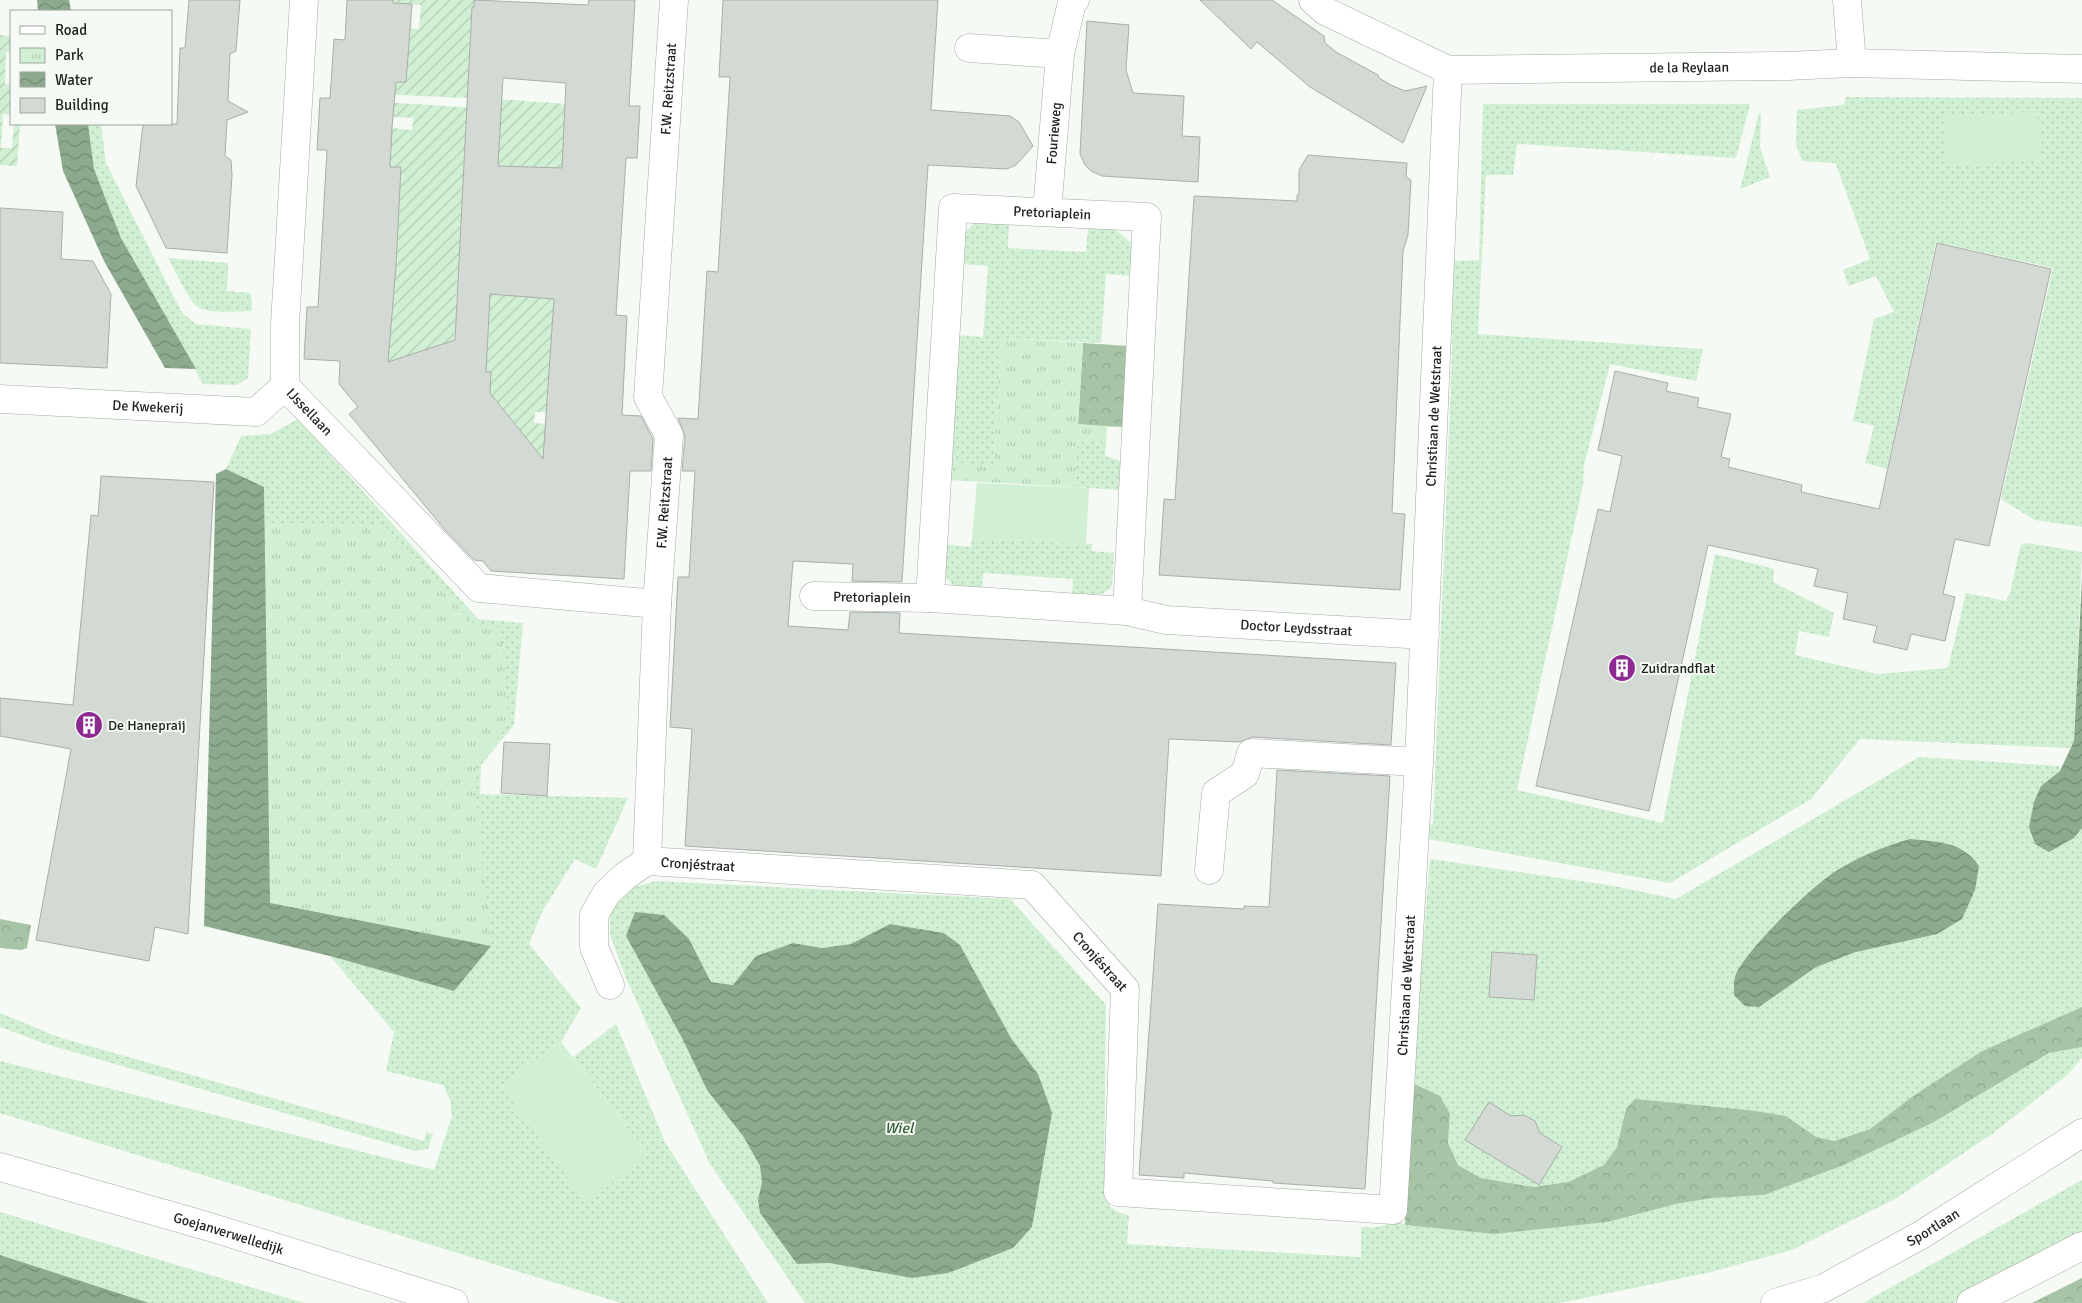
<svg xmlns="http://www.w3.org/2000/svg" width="2082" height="1303" font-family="Signika,sans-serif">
	<defs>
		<pattern id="grass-dots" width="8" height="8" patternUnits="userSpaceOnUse" patternTransform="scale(1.25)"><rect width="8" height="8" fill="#d1efd2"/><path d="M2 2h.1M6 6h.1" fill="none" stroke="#b3cdb4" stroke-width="1.8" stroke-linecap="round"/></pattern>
		<pattern id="forest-crowns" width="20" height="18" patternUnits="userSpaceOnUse" patternTransform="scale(1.25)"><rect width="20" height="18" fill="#a7c4a7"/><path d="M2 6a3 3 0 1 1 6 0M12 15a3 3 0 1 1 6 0" fill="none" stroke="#8fa88f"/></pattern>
		<pattern id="park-tufts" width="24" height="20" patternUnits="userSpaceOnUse" patternTransform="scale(1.25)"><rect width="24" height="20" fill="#d1efd2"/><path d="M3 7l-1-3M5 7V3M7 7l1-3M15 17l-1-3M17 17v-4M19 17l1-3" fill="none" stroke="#b3cdb4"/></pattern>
		<pattern id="garden-furrows" width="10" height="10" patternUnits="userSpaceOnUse" patternTransform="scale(1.25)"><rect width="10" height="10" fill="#d1efd2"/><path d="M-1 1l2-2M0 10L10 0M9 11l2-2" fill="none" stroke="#b3cdb4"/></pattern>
		<pattern id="water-waves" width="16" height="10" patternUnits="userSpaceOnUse" patternTransform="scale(1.25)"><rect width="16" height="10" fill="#8eaa8e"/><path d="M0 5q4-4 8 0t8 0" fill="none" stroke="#748a74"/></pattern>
	</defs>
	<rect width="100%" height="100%" fill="#f5faf5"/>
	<g fill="url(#grass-dots)" fill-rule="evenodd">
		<path d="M1846 97 2082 98V527L2035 520 2001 499 2053 268 1936 242 1887 469 1865 463 1874 426 1853 421 1874 319 1894 312 1876 276 1849 286 1843 270 1870 259 1837 167 1835 163 1802 161 1796 144 1797 110 1844 105Z"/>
		<path d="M1483 104H1750L1736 158 1521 144 1517 145 1513 175H1486L1478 334 1703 349 1696 381 1610 364 1584 465 1583 485 1517 790 1663 823 1715 554 1774 569 1773 582 1834 613 1829 637 1799 631 1795 655 1877 674 1948 668 1966 593 2006 601 2010 593 2020 547 2022 544 2027 543 2082 552 2074 741 2070 748 1860 739 1811 799 1670 883 1422 838V828L1433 824 1452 357 1453 261 1479 260Z"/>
		<path d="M1759 113 1761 114 1760 147 1770 177 1740 189Z"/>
		<path d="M88 124H101L106 163 182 313 196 324 251 329 248 378 237 385 203 384 121 238 94 169Z"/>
		<path d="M977 220 1009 223 1008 248 1086 252 1088 228 1115 229 1135 246 1133 276 1106 274 1101 343 1002 338 993 466 949 462 956 335 983 337 988 266 961 264 962 236Z"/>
		<path d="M168 258 228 263 227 291 251 293 252 311C238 311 212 314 200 308 189 303 175 270 168 258Z"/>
		<path d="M298 419 478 619 523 623 514 725 481 765 480 794 628 798 596 869 575 859 543 910 529 944 581 1008 561 1042 501 1086 648 1155 573 1057 616 1024 665 1142 768 1303H621L0 1113V1061L434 1170 452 1116 450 1100 443 1085 386 1071 394 1032 330 956 454 991 270 903 264 487 226 469 241 436 271 434Z"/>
		<path d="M1077 441 1106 443 1105 456 1121 461 1118 490 1075 487Z"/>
		<path d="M972 538 1092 544V551L1114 553 1112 586 1102 594H1072L1073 579 983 573 982 589H956L943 573V544L971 547Z"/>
		<path d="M1919 757 2059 766 2060 771 2041 786 2074 838 2082 828V1007L1982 1051 1913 1096 1870 1129 1834 1141 1816 1138 1786 1116 1626 1109 1617 1147 1604 1165 1568 1182 1534 1187 1481 1178 1458 1165 1448 1143 1450 1114 1412 1083 1430 859 1614 886 1676 899Z"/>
		<path d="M656 881 1010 899 1106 1005 1104 1195C1110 1208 1114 1212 1129 1215L1127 1244 1361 1257V1227C1375 1228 1383 1228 1394 1219L1405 1225 1495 1234 1712 1198 1764 1195 1844 1165 1934 1122 2049 1053 2082 1047V1058L2067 1075 1992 1134 1895 1199 1792 1250 1707 1273 1570 1301 1559 1303H805L710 1164 626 978 610 935V913L620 899 634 887ZM890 924 944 933 960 945 1011 1038 1038 1074 1037 1194 1032 1228 974 1262 948 1273 912 1278 829 1263 797 1264 758 1200 762 1181 760 1167 743 1136 707 1090 682 1038 689 939 711 982 734 985 756 956 793 943 822 948 851 944Z"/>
		<path d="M0 1013 61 1038 424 1141 426 1132 433 1134 428 1149 415 1151 46 1044 0 1027Z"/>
		<path d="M2082 1180V1236L1953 1303H1863Z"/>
		<path d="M0 1212 304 1303H149L0 1255Z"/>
	</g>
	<g fill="url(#forest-crowns)">
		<path d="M1083 343 1128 346 1123 427 1078 425Z"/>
		<path d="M0 919 31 925 27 948 21 950 0 948Z"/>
		<path d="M2082 1007V1047L2049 1053 1934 1122 1844 1165 1764 1195 1712 1198 1676 1204 1607 1222 1494 1234 1405 1225 1412 1083 1440 1096 1450 1114 1448 1143 1458 1165 1481 1178 1534 1187 1568 1182 1604 1165 1617 1147 1626 1109 1635 1099 1748 1110 1786 1116 1816 1137 1834 1141 1870 1129 1913 1096 1982 1051Z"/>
		<path d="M2082 1278V1303H2032Z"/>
	</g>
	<g fill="url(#park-tufts)">
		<path d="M1002 338 1083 343 1078 424 1107 426 1106 443 1077 441 1075 487 949 480V462L993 466Z"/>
		<path d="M264 523 380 524 475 625 501 628 509 724 476 763V797L491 946 270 903Z"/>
	</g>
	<g fill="url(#garden-furrows)">
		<path d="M393 0H474L470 98 376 94 391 28 419 29 421 5 393 4Z"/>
		<path d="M0 35 11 36V52H6L5 84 11 85V115L3 114 1 148H12L14 124H20L17 166 0 165Z"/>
		<path d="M496 99 595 106 573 298 547 412H535L534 423 559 425 585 464 531 461 539 453 529 441 520 447C509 415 503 402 474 383H491V372H475L487 350 496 177Z"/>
		<path d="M365 101 478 108 464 168 459 254H470L458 273 456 305 467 306 466 327H455L454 343 376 375 372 168 392 128 412 130 413 118 393 117Z"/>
	</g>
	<g fill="#d1efd2">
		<path d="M2037 111 2041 160 1947 166 1944 117Z"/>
		<path d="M977 483 1089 488 1086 544 972 538Z"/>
		<path d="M561 1042 648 1155 586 1203 501 1086Z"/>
	</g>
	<g fill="url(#water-waves)">
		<path d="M37 0H69L71 11H38Z"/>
		<path d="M55 124H88L94 169 121 238 196 369 165 368 104 261 63 171Z"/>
		<path d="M226 469 264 487 270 903 491 946 454 991 330 956 204 926 216 474Z"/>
		<path d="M2082 577V828L2074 838 2049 852 2035 844 2029 827 2034 802 2041 786 2060 771 2074 741Z"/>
		<path d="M1910 839C1938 842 1962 841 1979 866L1975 890 1962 919 1937 934 1856 952 1816 967 1759 1007 1745 1006 1734 995C1734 987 1733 979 1737 972 1751 945 1807 891 1833 873 1858 857 1882 847 1910 839Z"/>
		<path d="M635 912 664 915 689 939 711 982 733 985 756 956 793 943 822 948 851 944 890 924 944 933 960 945 1011 1038 1038 1074 1052 1113 1032 1227 1013 1248 948 1273 912 1278 829 1263 797 1264 760 1213 758 1200 762 1182 760 1166 743 1136 707 1090 682 1038 626 936Z"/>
		<path d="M0 1255 149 1303H0Z"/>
	</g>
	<g fill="#d3d9d3" stroke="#a9aea9" fill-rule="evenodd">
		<path d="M189 0H240L236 51 230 54 228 101 248 112 227 120 225 156 231 160 232 175 227 253 166 248 136 186 143 124H177L180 48H185Z"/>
		<path d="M347 0H393V3L412 4 406 82H396L392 128 390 167H401L396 266 388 362 455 340 472 7H474V0L588 5 589 0H635L629 106H640L637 158H626L616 315 627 316 622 415 641 416 653 439 651 471H630L624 579 491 571 483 561 474 560 445 530 349 414 358 407 339 384 340 361 304 359 307 307H318L321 255 327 150H317L320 98H330L334 39 345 40ZM503 78 566 83 562 168 498 166ZM490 294 554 299 543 459 490 393 491 372H486Z"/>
		<path d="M723 0H938L931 110 1010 116 1019 122 1033 146 1016 165 1007 169 928 165 902 582 852 581 853 564 793 561 788 626 848 630 850 612 900 613 899 633 1396 663 1391 745 1252 737 1240 742 1169 739 1161 876 685 846 692 729 670 727 678 577H689L695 471H682L685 436 678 418 698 419 707 271 718 272 730 77H719Z"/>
		<path d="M1200 0H1272L1324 36 1325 43 1336 52 1378 75 1379 78 1391 85 1405 91 1427 86 1403 143 1310 87 1257 42 1251 49Z"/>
		<path d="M1087 21 1129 25 1126 70 1133 93 1184 96 1182 136 1200 137 1198 182 1102 176 1091 171 1085 165 1080 154Z"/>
		<path d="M1308 155 1407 163 1406 177 1411 180 1408 235 1403 251 1392 513 1405 514 1400 590 1159 575 1164 499 1175 500 1194 196 1297 201V195H1299V170Z"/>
		<path d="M0 208 63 212 61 259 93 261 111 294 107 368 0 363Z"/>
		<path d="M1937 243 2051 269 1989 546 1955 539 1943 594 1955 597 1945 641 1911 634 1907 650 1873 642 1877 626 1843 619 1848 593 1814 586 1818 569 1708 545 1649 811 1536 786 1598 509 1610 512 1622 456 1598 450 1615 371 1668 383 1666 391 1699 398 1697 407 1731 414 1721 457 1730 459 1728 467 1802 485 1801 492 1879 509Z"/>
		<path d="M101 476 214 482 188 934 155 927 149 961 36 940 71 749 0 736V698L73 705 91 515 98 516Z"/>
		<path d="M504 742 550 744 547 796 501 793Z"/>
		<path d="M1277 770 1390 776 1365 1189 1273 1183V1181L1184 1173V1178L1139 1175 1158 904 1244 909V906L1269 907Z"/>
		<path d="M1492 952 1537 955 1534 1000 1489 997Z"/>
		<path d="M1489 1102 1511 1116 1524 1115 1535 1121 1540 1133 1562 1147 1539 1185 1465 1140Z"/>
	</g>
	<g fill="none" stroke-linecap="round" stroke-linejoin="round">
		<g stroke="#a4a9a4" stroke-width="29">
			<g id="street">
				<path id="s1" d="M304 0 285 325V386L479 588 657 604"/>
				<path id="s2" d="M1313 0 1325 11 1448 70 1787 66 1852 63 2082 69"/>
				<path d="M1847 0 1852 63"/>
				<path d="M969 48 1060 54"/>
				<path id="s3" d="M1047 212 1060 54 1072 2 1075 0"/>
				<path id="s4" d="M0 399 256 412 285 386"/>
				<path id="s5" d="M814 596 930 598 1127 611 1166 620 1425 635"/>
				<path id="s6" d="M930 598 953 208 1147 217 1127 611"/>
				<path id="s7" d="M647 861 1032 885 1125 989 1118 1192 1393 1210 1419 762 1448 70"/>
				<path d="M1209 870 1216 793 1245 774 1251 753 1419 762"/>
				<path id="s8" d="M610 985 594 947V915L606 894 625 876 647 861 657 604 669 435 648 397 674 0"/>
				<path d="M1971 1303 2082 1246"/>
			</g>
		</g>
		<g stroke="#a4a9a4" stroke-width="29">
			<g id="secondary">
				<path id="s9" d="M0 1167 210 1227 454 1303"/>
				<path id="s10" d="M1775 1303 1824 1288 1921 1235 2082 1133"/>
			</g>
		</g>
		<use href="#street" stroke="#fff" stroke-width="28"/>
		<use href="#secondary" stroke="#fff" stroke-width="28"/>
	</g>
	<defs>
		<g id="building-disc" transform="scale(1.4375)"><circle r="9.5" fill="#8d2a92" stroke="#f5faf5"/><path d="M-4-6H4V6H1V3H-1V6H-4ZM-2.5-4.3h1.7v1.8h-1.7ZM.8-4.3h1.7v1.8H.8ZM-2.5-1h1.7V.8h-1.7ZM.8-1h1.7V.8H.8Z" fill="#fff"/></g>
	</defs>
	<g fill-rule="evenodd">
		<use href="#building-disc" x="1622" y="668"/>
		<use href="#building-disc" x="89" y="725"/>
	</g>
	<g text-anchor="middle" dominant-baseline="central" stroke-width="4" stroke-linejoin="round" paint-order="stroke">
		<g font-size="14" fill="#202220" stroke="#f5faf5">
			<text stroke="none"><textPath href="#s2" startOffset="394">de la Reylaan</textPath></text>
			<text stroke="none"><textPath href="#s8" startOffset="929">F.W. Reitzstraat</textPath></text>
			<text stroke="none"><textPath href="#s3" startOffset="79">Fourieweg</textPath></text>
			<text stroke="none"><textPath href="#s6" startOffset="490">Pretoriaplein</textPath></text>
			<text stroke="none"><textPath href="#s4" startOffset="148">De Kwekerij</textPath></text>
			<text stroke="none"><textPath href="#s1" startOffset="422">IJssellaan</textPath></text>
			<text stroke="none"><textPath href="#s7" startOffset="1799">Christiaan de Wetstraat</textPath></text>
			<text stroke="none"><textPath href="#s8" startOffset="509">F.W. Reitzstraat</textPath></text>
			<text stroke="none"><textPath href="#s5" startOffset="58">Pretoriaplein</textPath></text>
			<text stroke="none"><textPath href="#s5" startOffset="484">Doctor Leydsstraat</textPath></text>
			<text stroke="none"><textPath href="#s7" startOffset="51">Cronjéstraat</textPath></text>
			<text stroke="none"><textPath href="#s7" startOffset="488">Cronjéstraat</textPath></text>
			<text stroke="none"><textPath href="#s7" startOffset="1229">Christiaan de Wetstraat</textPath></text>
			<text stroke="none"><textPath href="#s10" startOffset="176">Sportlaan</textPath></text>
			<text stroke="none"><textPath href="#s9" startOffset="238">Goejanverwelledijk</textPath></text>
		</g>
		<g font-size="14" fill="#202220" stroke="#f5faf5" text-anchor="start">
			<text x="1641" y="668">Zuidrandflat</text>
			<text x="108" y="725">De Hanepraij</text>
		</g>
		<g font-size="15" font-style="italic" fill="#325d35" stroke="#f5faf5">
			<text x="899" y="1128">Wiel</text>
		</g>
	</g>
	<rect x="10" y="10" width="162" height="115" fill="#f5faf5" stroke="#a0a4a0"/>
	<rect x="20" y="26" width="25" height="8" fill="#ffffff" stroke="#a0a4a0"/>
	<text x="55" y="35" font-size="15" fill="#202220">Road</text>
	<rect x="20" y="48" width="25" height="15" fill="url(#park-tufts)" stroke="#a0a4a0"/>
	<text x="55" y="60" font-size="15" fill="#202220">Park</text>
	<rect x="20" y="72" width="25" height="15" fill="url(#water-waves)" stroke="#a0a4a0"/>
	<text x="55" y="85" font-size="15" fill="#202220">Water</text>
	<rect x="20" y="98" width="25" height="15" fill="#d3d9d3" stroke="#a0a4a0"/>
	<text x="55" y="110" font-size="15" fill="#202220">Building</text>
</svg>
